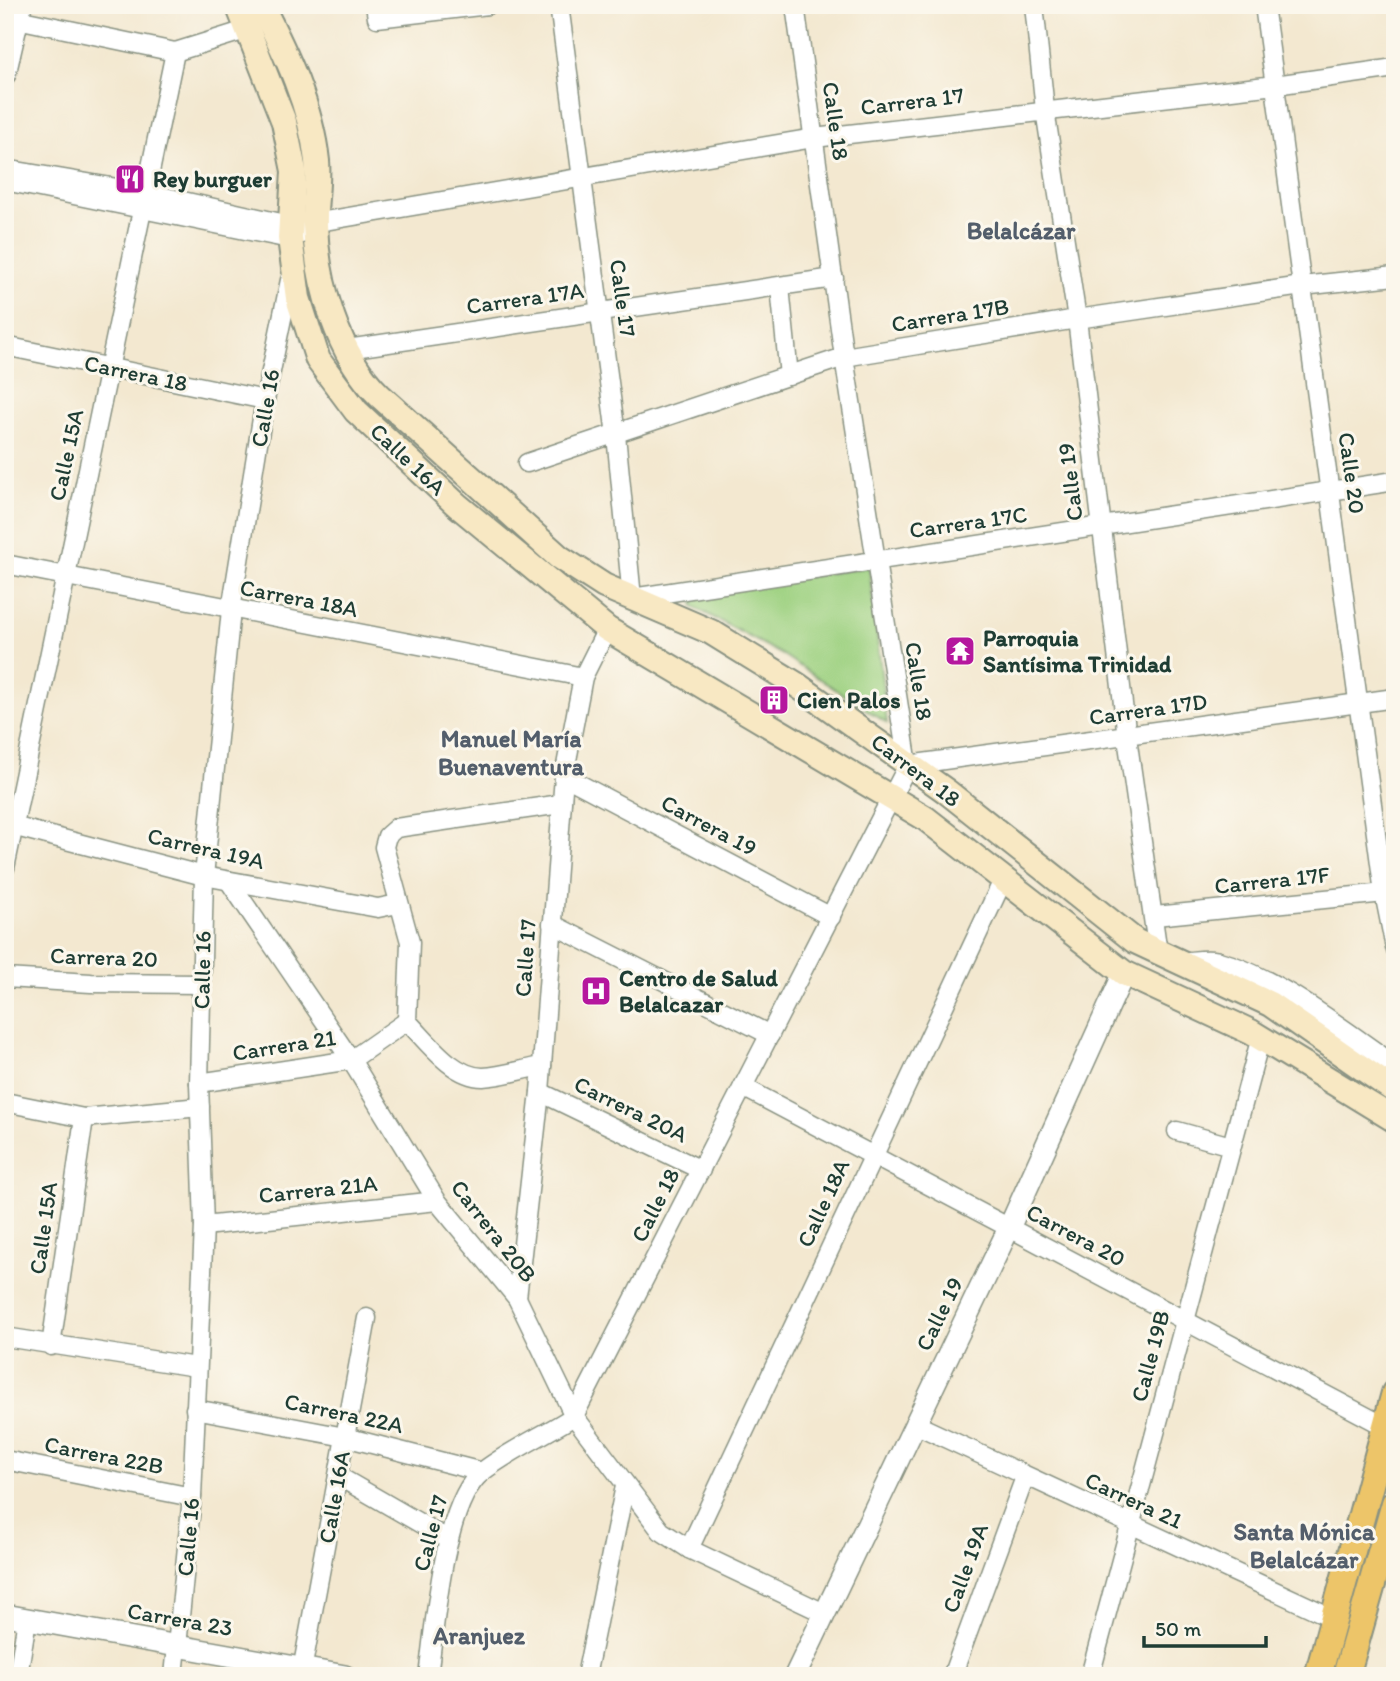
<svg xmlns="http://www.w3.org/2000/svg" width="1400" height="1681" font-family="Itim,sans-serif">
	<rect width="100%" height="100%" fill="#fbf7ec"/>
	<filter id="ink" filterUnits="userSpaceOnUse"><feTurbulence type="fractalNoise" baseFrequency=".0143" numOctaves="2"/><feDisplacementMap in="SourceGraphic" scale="14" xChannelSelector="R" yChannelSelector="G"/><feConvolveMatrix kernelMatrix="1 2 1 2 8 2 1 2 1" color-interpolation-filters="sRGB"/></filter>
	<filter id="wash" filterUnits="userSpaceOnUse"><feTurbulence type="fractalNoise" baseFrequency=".00686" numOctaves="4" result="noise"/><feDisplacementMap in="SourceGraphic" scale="28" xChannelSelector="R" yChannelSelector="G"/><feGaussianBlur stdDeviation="1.57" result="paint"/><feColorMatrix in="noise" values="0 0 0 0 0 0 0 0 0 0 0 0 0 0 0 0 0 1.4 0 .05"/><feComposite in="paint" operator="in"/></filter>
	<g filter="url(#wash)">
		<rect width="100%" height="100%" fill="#f3e8d0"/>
		<path fill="#9ed181" stroke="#5e875a" stroke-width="2" d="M869 567 887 723 783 655 694 607 692 594Z"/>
	</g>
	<g filter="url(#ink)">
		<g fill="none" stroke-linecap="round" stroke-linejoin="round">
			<g stroke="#899282" stroke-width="21">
				<g id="minor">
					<path d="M375 5 377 18 488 5"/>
					<path d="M559 5 616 435 632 598 1395 481"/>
					<path d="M1034 5 1045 110 1077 319 1127 737 1158 953"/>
					<path d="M1264 5 1384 893 1395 948"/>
					<path d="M17 19 175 52 249 29"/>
					<path d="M5 169 147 193 281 223 307 224 814 138 1275 85 1395 68"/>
					<path d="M10 182 280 237 301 234"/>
					<path d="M780 287 789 376"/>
					<path d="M5 346 265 400"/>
					<path d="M347 349 834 278"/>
					<path d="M527 463 844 357 1077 319 1302 286 1395 276"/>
					<path d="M5 564 583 677"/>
					<path d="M908 765 1395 698"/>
					<path d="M564 776 831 917"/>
					<path d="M5 824 204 876 378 908 398 904"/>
					<path d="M5 868 175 52"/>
					<path d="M229 881 351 1060 437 1201 517 1298 574 1416 661 1531 689 1549 824 1613"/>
					<path d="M1155 916 1395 892"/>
					<path d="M552 924 770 1035"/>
					<path d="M5 978 91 983 201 984"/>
					<path d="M407 1021 410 942 384 847 387 836 396 828 561 804"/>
					<path d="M407 1021C427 1041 452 1077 483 1077 503 1076 523 1069 542 1066"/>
					<path d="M199 1083 351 1060 407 1021"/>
					<path d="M743 1087 1386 1427"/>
					<path d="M540 1092 701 1170"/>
					<path d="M5 1102 84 1118 200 1107"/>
					<path d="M1177 1131 1231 1146"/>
					<path d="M204 1226 437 1201"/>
					<path d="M517 1298 540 1092 564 776 583 677 607 629"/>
					<path d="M5 1337 196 1367"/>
					<path d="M51 1346 84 1118"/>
					<path d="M195 1409 345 1437 482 1472"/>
					<path d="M915 1424 1333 1618"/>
					<path d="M5 1460 192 1497"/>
					<path d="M338 1476 449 1540"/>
					<path d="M689 1549 1004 878"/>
					<path d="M18 1676 27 1619"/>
					<path d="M174 1676 192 1497 204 1226 199 1083 204 876 231 610 265 400 290 280"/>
					<path d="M301 1676 367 1318"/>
					<path d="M428 1676C435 1626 443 1503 482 1472 507 1452 546 1434 574 1416L908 765 844 357 795 5"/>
					<path d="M586 1676 625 1486"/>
					<path d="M952 1676 1025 1477"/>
					<path d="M1090 1676 1258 1048"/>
				</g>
			</g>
			<g stroke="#899282" stroke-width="24">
				<g id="tertiary">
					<path d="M5 74 21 5"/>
					<path d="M1185 963C1196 962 1207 960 1217 962 1275 977 1345 1033 1395 1067"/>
					<path d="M5 1615 345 1676"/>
					<path d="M795 1676 1009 1228 1124 973"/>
				</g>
			</g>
			<g stroke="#899282" stroke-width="28">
				<g id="secondary">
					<path d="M238 5 284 122 294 171 290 238 298 298 318 360 356 411 457 505 607 629 925 818 1124 973 1251 1032 1395 1120"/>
					<path d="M261 5C286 53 311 106 317 161 319 182 314 204 315 225 317 283 338 356 380 396L559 557 604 586 711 632 797 685 946 791 1135 941 1270 1004 1395 1091"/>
				</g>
			</g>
			<g stroke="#899282" stroke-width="30">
				<g id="primary">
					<path d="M1318 1676 1395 1393"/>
					<path d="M1346 1676 1395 1503"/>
				</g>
			</g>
			<use href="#minor" stroke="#fff" stroke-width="18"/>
			<use href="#tertiary" stroke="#fff" stroke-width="21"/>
			<use href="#secondary" stroke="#f8e8c3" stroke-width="24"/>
			<use href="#primary" stroke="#edc569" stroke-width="26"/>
		</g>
	</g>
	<defs>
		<g id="restaurant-square" transform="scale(1.575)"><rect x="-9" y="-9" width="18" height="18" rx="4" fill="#b5179e" stroke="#fbf7ec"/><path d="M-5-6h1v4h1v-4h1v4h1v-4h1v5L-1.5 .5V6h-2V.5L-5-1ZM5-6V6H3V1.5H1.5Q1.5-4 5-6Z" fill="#fff"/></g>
		<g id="temple-square" transform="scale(1.575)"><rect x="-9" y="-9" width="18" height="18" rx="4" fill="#b5179e" stroke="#fbf7ec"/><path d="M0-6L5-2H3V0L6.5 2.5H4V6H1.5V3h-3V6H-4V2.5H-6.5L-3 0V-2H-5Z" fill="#fff"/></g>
		<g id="building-square" transform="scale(1.575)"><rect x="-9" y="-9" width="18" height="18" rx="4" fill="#b5179e" stroke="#fbf7ec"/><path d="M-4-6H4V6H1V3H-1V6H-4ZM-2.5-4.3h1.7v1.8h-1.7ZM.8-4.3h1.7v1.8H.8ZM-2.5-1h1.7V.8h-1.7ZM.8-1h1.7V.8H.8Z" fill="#fff"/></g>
		<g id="hospital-square" transform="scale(1.575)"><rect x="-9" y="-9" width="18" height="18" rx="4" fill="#b5179e" stroke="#fbf7ec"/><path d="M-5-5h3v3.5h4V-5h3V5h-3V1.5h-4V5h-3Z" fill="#fff"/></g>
	</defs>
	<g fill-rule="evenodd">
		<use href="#restaurant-square" x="130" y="179"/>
		<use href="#temple-square" x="960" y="651"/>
		<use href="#building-square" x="774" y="700"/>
		<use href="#hospital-square" x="596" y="991"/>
	</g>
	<g text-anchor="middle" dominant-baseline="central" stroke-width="6" stroke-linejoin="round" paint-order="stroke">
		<g font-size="23" fill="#1f3d34" stroke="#fbf7ec">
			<text transform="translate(912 101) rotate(-7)">Carrera 17</text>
			<text transform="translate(836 121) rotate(82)">Calle 18</text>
			<text transform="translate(525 298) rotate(-8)">Carrera 17A</text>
			<text transform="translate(623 298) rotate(82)">Calle 17</text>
			<text transform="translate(950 315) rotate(-9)">Carrera 17B</text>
			<text transform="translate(136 373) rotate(12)">Carrera 18</text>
			<text transform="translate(265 408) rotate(-80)">Calle 16</text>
			<text transform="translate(66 455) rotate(-78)">Calle 15A</text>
			<text transform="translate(408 459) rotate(43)">Calle 16A</text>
			<text transform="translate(1352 473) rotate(82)">Calle 20</text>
			<text transform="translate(1070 482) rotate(-97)">Calle 19</text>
			<text transform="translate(968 522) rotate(-8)">Carrera 17C</text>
			<text transform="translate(299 598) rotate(11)">Carrera 18A</text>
			<text transform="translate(919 681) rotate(81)">Calle 18</text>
			<text transform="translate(1148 709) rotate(-8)">Carrera 17D</text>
			<text transform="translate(916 770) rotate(37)">Carrera 18</text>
			<text transform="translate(709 825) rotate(28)">Carrera 19</text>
			<text transform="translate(206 848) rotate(13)">Carrera 19A</text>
			<text transform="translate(1272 880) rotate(-6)">Carrera 17F</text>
			<text transform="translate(104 957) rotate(2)">Carrera 20</text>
			<text transform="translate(525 958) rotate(-86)">Calle 17</text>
			<text transform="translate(202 970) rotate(-89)">Calle 16</text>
			<text transform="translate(284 1045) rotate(-9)">Carrera 21</text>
			<text transform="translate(631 1109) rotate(26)">Carrera 20A</text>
			<text transform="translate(318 1189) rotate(-6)">Carrera 21A</text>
			<text transform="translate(823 1203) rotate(-65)">Calle 18A</text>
			<text transform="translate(655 1205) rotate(-63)">Calle 18</text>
			<text transform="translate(43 1228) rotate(-82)">Calle 15A</text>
			<text transform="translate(494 1231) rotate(52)">Carrera 20B</text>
			<text transform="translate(1076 1235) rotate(28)">Carrera 20</text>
			<text transform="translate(939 1314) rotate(-64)">Calle 19</text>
			<text transform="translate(1150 1356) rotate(-75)">Calle 19B</text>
			<text transform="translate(344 1413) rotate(12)">Carrera 22A</text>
			<text transform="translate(104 1455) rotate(11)">Carrera 22B</text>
			<text transform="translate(334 1497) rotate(-80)">Calle 16A</text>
			<text transform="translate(1134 1500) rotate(25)">Carrera 21</text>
			<text transform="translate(430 1533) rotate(-75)">Calle 17</text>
			<text transform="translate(188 1537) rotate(-85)">Calle 16</text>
			<text transform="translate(965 1568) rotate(-70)">Calle 19A</text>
			<text transform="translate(180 1619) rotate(10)">Carrera 23</text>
		</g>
		<g font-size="23" font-weight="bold" fill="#1f3d34" stroke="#fbf7ec" text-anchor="start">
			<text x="153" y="179">Rey burguer</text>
			<text x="983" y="638">Parroquia<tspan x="983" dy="26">Santísima Trinidad</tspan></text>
			<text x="797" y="700">Cien Palos</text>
			<text x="619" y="978">Centro de Salud<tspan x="619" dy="26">Belalcazar</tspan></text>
		</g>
		<g font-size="24" font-weight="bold" fill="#535e6b" stroke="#fbf7ec">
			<text x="1021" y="230">Belalcázar</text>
			<text x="511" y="738">Manuel María<tspan x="511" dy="28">Buenaventura</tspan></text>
			<text x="1304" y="1531">Santa Mónica<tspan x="1304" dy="28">Belalcázar</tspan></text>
			<text x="479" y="1635">Aranjuez</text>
		</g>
	</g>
	<rect width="1400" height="1681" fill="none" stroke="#fbf7ec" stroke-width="28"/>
	<path d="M1144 1636v10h122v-10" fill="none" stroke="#1f3d34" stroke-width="3.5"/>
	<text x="1155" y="1636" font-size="21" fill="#1f3d34" stroke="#fbf7ec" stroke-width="5" paint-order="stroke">50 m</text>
</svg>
